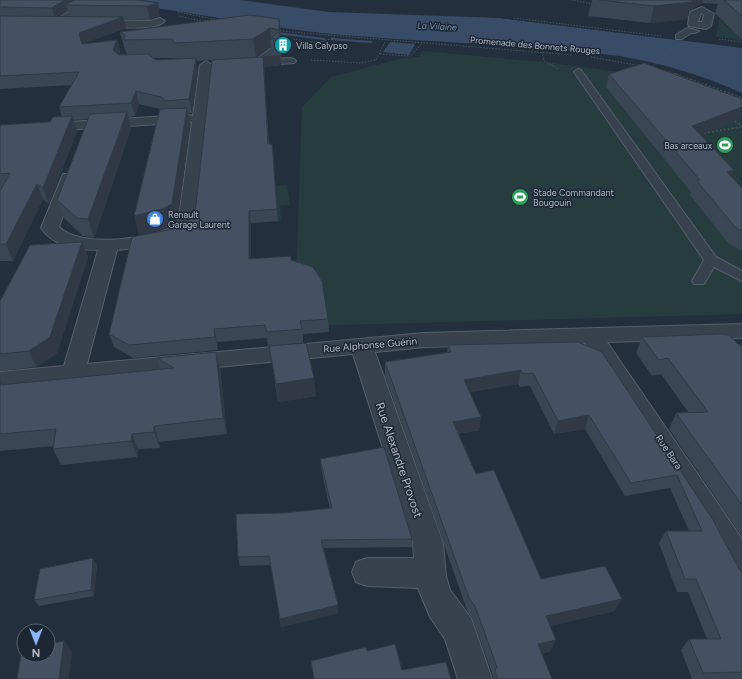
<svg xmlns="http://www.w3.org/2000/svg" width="742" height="679" font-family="Figtree,sans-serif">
	<rect width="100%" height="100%" fill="#242f3e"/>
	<g fill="#263c3f">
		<path d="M719 19 742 40 716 37Z"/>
		<path d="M422 51 552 63 642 75 742 100V314L304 326 296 278 302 107 331 77 399 59 419 57Z"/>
		<path d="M287 185 290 205 280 206 281 221 244 224 245 189Z"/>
	</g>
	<g fill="#394c67">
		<path d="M96 0H240L329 12 500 18 742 48V93C702 75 662 63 619 56 521 43 421 43 323 33 247 25 172 8 96 0Z"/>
		<path d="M390 42 415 44 409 55 383 52Z"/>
	</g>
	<path fill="#242f3e" d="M501 17 668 37 681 38 678 40 500 18Z"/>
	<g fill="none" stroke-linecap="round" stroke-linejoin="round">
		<g fill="#394c67" fill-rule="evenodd">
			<path d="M270 31 324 38 326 39 324 40 268 33Z"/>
			<path d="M332 38 371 41 373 42 371 43 330 40Z"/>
		</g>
		<g stroke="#565f6c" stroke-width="2">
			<g id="service">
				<path d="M77 7 80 9 79 10 59 25H53V21Z"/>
				<path d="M687 28 699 31 695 33H691L682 39H676V35Z"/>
				<path d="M273 47 280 49 260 65H254V61Z"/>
				<path d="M578 69 581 70 716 257 742 271V281L714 267 704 284H694L692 281 704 260 574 72Z"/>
			</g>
		</g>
		<g stroke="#565f6c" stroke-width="2">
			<g id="minor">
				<path d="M702 7 714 14 711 26 706 29 689 26 688 24 690 12ZM701 13 704 15 702 22H698Z"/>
				<path d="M160 18 165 21C155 32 110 26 95 26L90 23 95 20 150 21Z"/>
				<path d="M290 58 294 59 296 61 294 63 252 66 246 63 252 60Z"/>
				<path d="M206 61 212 65 196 226C183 245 138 248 117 250L87 364 424 333 742 324V338L607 342 738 533 742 540V585L731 581 717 551 706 532 585 343 424 347 375 352 443 543 446 576 450 590 471 618 492 679H458L445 639 430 617 418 588 367 586 356 582 352 572 356 562 367 558H414L413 543 353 354 0 388V372L64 366 98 250C77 250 53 246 41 228L63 174H75L77 177 59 227C81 249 154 239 178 224L192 122 0 134V126L188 115 193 116 200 65Z"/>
			</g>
		</g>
		<g stroke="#44595c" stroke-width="1" stroke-dasharray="1.5 1.5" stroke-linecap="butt">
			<path d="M571 0 594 4"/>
			<path d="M178 12 218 20"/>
			<path d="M179 16 205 22"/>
			<path d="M514 18 661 36"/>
			<path d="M280 31 572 55"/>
			<path d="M293 39 319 43 335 37"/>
			<path d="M719 39 742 42"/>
			<path d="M542 52 544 61 559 69"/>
			<path d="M380 54 411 56 422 43"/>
			<path d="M591 57 641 66"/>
			<path d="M311 60 360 63 376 60 386 40"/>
			<path d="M651 68 670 51"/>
			<path d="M665 71 679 75"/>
		</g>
		<g stroke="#44595c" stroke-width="1.5" stroke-dasharray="2 2" stroke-linecap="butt">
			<path d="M675 74 742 98"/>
			<path d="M735 121 742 126"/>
			<path d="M704 133 742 127"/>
		</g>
		<use href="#service" fill="#38414e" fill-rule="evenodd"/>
		<use href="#minor" fill="#38414e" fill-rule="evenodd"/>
	</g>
	<g fill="#3b4654" fill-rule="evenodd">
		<path d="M0 0H138L160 16 150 20 124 19 126 28 82 44 117 40 120 51 119 54H127L125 50 120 32 279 19 281 37V57H280L281 65 264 67 269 144H272L278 221 251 223V259L291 260 328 319 329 332 303 334V343L268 346 267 338 217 342 218 350 133 358 114 347 109 334 168 230 188 221 195 214 212 60 196 61 198 71 192 113H188L190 125 177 223 166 228 139 235 160 109 139 104 135 116 128 117 131 128 94 238 83 236 64 218 57 200 89 119 73 120 77 131 49 204 43 199 13 261H0V125L50 122 62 117 59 107 72 85 0 89ZM68 11 70 17 58 16ZM271 47 272 56 257 57ZM152 58H176L177 59 156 60Z"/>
		<path d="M592 0H742V40L715 13 718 4 702 3 690 10 687 19 650 23 588 16Z"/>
		<path d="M609 74 742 99V118L700 135 732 177 742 188V251L729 244 690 195 691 192 606 87Z"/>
		<path d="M82 242 88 257 57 353 36 367 0 371V301Z"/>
		<path d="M642 337 742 345V537L739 532 669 429 676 413 688 412 661 374 652 376 636 353Z"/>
		<path d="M448 345 602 352 739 569 742 571V679H692L681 650 689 639H707L688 592H677L659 543 666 531H689L670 488 625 496 585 429 554 434 530 386 520 387 518 384 470 392 481 417 479 430 458 434 476 474 541 579 615 611 550 626 551 651 541 654 552 679H492L493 676 472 618 467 610 385 376V362L447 353Z"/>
		<path d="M269 346 316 396 278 402Z"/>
		<path d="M157 358 220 368 227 434 159 442 160 448 138 449 137 457 61 465 53 449 54 446 0 451V380L3 385 160 369Z"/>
		<path d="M320 459 412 539V547L323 548 338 605V613L281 627 271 565 240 566 238 557 283 513 330 509 321 468Z"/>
		<path d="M97 564 94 596 39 606 34 600Z"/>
	</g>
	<g fill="#303945">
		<path d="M65 0H73L66 5 68 11 55 18 52 8Z"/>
		<path d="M692 0H703L702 3 690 10 687 19 650 23 654 6Z"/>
		<path d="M158 3 160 16 150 20 147 6Z"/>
		<path d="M123 17 126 28 82 44 85 56 79 33Z"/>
		<path d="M279 19 281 37V48L279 30Z"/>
		<path d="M270 28 271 38 270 39 271 47 256 58 253 39Z"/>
		<path d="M279 32 281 50V57L279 38Z"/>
		<path d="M117 40 120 51 116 61 113 50Z"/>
		<path d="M280 56 281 65 264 67 269 155 268 144 263 57Z"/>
		<path d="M196 58 198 71 192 113 189 99Z"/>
		<path d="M136 91 139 104 135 116 131 103Z"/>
		<path d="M742 107V118L687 140 692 126Z"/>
		<path d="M187 108 190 125 177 223 166 228 139 235 134 216Z"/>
		<path d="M127 112 131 128 94 238 88 219Z"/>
		<path d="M72 116 77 131 49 204 43 188Z"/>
		<path d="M272 144 274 155 278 221 277 209Z"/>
		<path d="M734 170 728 186 727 172Z"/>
		<path d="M37 184 43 199 13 261 6 244Z"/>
		<path d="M249 211 251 223V272L249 259Z"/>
		<path d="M82 242 88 257 57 353 36 367 29 351Z"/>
		<path d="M214 329 217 342 218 350 215 337Z"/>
		<path d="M216 352 220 368 227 434 223 418Z"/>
		<path d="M521 370 518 384 462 393 464 380Z"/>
		<path d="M314 378 316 396 278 402 276 384Z"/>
		<path d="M0 380 5 389 0 393Z"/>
		<path d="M589 415 585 429 554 434 558 421Z"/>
		<path d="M481 417 479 430 451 435 453 422Z"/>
		<path d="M154 426 159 442 160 448 154 432Z"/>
		<path d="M132 434 138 449 137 457 131 441Z"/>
		<path d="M93 558 97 564 94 596 91 590Z"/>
		<path d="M622 599 615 611 542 628 546 616Z"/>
		<path d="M338 605V613L281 627 280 619Z"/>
		<path d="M556 640 551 651 533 656 538 644Z"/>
		<path d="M64 641 72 652 69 679H59Z"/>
	</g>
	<g fill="#455162" stroke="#303945">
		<path d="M0 0H65L52 8 0 7Z"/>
		<path d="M74 0H138L158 3 147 6 66 5Z"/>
		<path d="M599 0H693L692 2 654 6Z"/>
		<path d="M724 0H742V16Z"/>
		<path d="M249 15 279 19V30L270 28 253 39 175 43 172 39 124 40 125 35 120 32Z"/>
		<path d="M0 16 123 17 79 33 82 44 117 40 113 50 119 55 149 54 150 56 156 60 196 58 189 99 164 101V99L161 97 136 91 131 103 59 107 79 72 0 76Z"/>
		<path d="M279 32V38L270 39Z"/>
		<path d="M280 56 263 57 268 144H272L277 209 249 211V259L291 256V260L313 267 322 281 328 319 300 321 302 329 267 332 265 325 214 329 215 337 129 345 109 334 132 237 168 230 188 221 195 214 212 60Z"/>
		<path d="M644 63 742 99V107L692 126 734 170 727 172 742 188V231L736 228 696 180H700L609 74Z"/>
		<path d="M187 108 172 204 162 209 134 216 160 109Z"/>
		<path d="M127 112 88 219 77 218 57 200 90 114Z"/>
		<path d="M72 116 43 188 37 184 6 244H0V191L10 173 0 174V125L50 122 53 117Z"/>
		<path d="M82 242 50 337 29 351 0 354V301L30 245Z"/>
		<path d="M722 334 729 335 739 345H742V505L676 413 708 412 668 358 659 360 642 337Z"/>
		<path d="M578 342 602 352 713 520 739 569 742 571V672L703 673 689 639H721L696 579H685L666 531H702L677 475 631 483 589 415 558 421 533 373 523 374 521 370 464 380 481 417 453 422 476 474 494 470 541 579 605 566 622 599 546 616 556 640 538 644 552 679H498L495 670 497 667 475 606 469 598 385 362 451 352 448 345Z"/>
		<path d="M306 343 314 378 276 384 269 346Z"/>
		<path d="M216 352 223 418 154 426V432L132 434 131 441 53 449 56 429 0 434V385L174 368 157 358Z"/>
		<path d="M384 447 412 539 321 540 338 605 280 619 269 556 238 557 236 514 283 513 332 508 320 459Z"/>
		<path d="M93 558 91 590 34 600 40 569Z"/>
		<path d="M64 641 59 679H17L22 649H24V655H48V644Z"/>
		<path d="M395 644 402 670 446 662 451 679H314L311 661 366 647 367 651Z"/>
	</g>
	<defs>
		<g id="building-disc" transform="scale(0.9)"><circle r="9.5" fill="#0f9aa8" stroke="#1d2633"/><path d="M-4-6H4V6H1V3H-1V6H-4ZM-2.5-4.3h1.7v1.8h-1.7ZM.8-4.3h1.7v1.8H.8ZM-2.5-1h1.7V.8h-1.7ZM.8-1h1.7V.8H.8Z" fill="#fff"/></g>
		<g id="stadium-disc" transform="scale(0.9)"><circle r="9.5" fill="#2e9e5b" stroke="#1d2633"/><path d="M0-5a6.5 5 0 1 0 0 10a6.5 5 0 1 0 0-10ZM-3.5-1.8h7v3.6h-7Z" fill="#fff"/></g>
		<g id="shop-disc" transform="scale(0.9)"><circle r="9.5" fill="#3f7fe0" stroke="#1d2633"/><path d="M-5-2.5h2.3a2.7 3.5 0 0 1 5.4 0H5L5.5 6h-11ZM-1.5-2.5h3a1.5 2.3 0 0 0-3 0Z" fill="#fff"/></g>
	</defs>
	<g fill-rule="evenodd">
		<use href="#building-disc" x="283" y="45"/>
		<use href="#stadium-disc" x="725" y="145"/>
		<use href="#stadium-disc" x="520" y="197"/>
		<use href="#shop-disc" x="155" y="219"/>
	</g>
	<g text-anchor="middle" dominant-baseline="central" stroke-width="3" stroke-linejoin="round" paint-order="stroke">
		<g font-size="9" font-style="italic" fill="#7c92b1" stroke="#1d2633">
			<text transform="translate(437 26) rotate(3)">La Vilaine</text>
		</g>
		<g font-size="9" fill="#b4bcc9" stroke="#1d2633" text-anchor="start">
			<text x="296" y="45">Villa Calypso</text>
			<text x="712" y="145" text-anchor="end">Bas arceaux</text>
			<text x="533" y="192">Stade Commandant<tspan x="533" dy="10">Bougouin</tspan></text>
			<text x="168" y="214">Renault<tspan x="168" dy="10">Garage Laurent</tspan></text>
		</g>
		<g font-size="9" fill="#b4bcc9" stroke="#1d2633">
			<text transform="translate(535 45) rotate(5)">Promenade des Bonnets Rouges</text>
		</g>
		<g font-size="10" fill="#b4bcc9" stroke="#1d2633">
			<text transform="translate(370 345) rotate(-5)">Rue Alphonse Guérin</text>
			<text transform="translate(669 452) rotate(56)">Rue Bara</text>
		</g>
		<g font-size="12" fill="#b4bcc9" stroke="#1d2633">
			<text transform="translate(399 460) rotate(71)">Rue Alexandre Provost</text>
		</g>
	</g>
	<g transform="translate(36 643) rotate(180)"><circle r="19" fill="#1d2633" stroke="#59626f"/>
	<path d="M0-3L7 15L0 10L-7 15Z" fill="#8ab4f8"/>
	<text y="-6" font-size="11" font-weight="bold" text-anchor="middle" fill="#b4bcc9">N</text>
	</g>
</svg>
